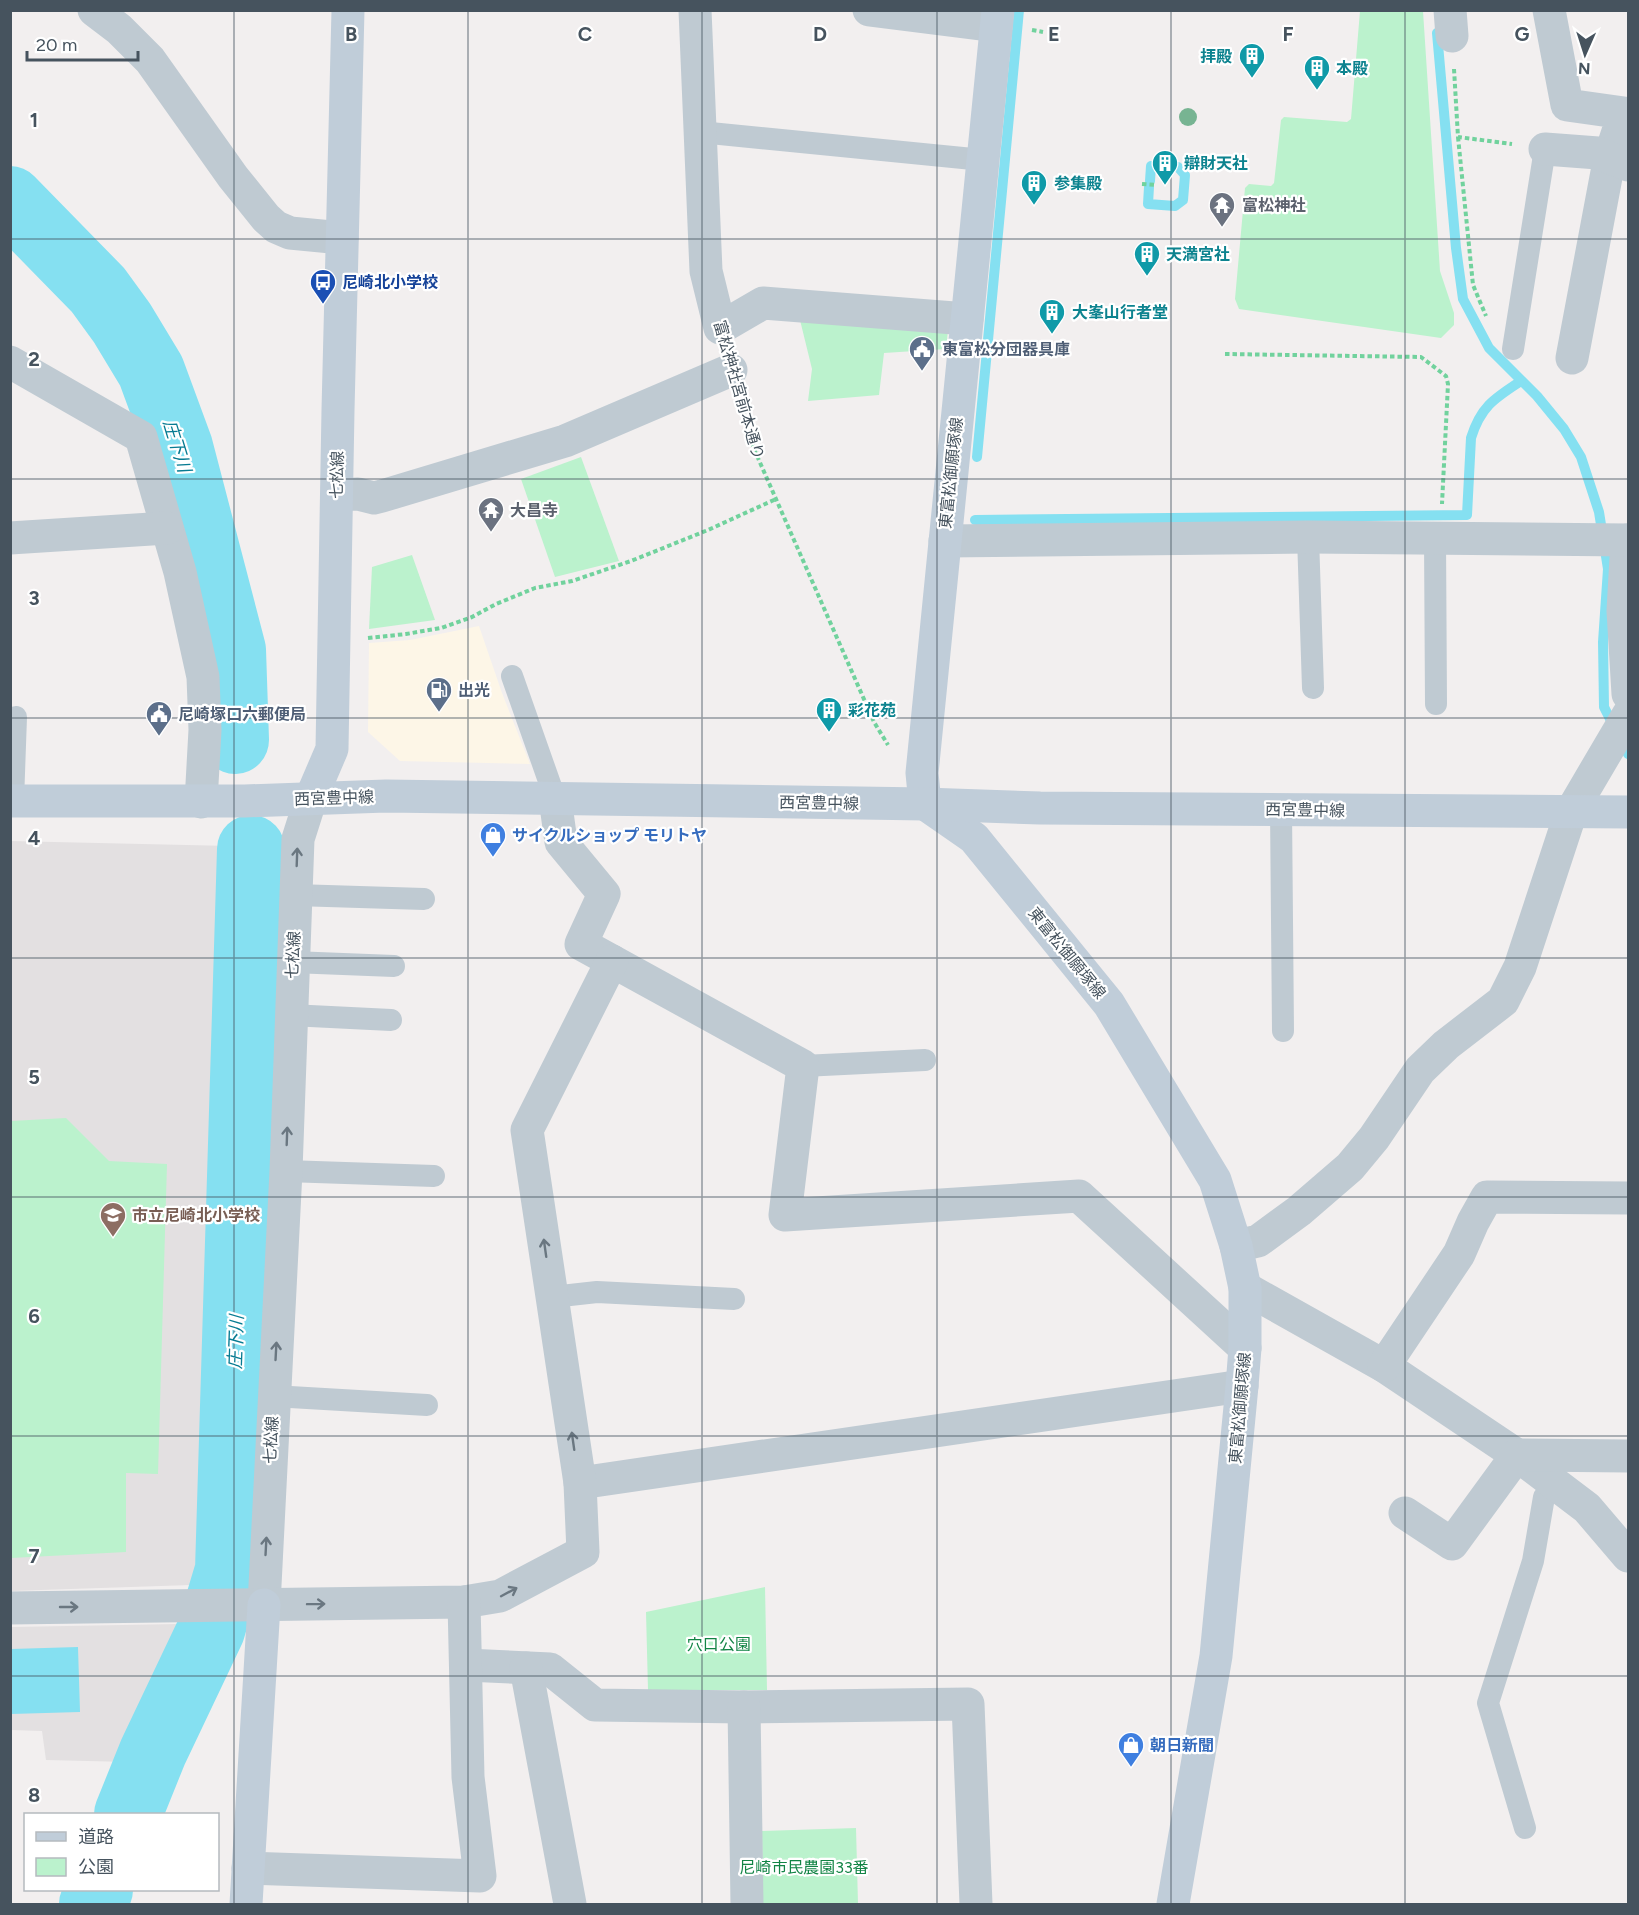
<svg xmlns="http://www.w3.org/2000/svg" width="1639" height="1915" font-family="Figtree,'Noto Sans JP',sans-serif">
	<rect width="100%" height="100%" fill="#f2efef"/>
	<path fill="#fdf6e7" d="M479 626 502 693 530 764 400 761 368 732 369 643 410 640Z"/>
	<g fill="#e3e0e1">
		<path d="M10 841 231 846 237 904 195 1573 191 1585 11 1591Z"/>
		<path d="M178 1624 129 1762 46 1760 42 1731 11 1730V1627Z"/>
	</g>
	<g fill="#bbf2cd">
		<path d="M1360 11H1423L1440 271 1454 313V325L1441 338 1239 309 1235 299 1245 188 1249 184 1271 186 1274 183 1281 120 1284 117 1347 122 1351 119Z"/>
		<path d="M800 320 948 330 946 349 884 353 879 395 808 401 812 369Z"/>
		<path d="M581 457 619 561 555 577 521 479Z"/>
		<path d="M412 555 435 620 369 629 372 567Z"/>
		<path d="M66 1118 109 1161 167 1164 158 1474 126 1473V1552L11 1558V1121Z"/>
		<path d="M765 1587 767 1690H648L646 1612Z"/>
		<path d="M856 1828 858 1904H763L762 1831Z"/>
	</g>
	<path fill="#85e0f1" d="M78 1647 80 1712 11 1714V1649Z"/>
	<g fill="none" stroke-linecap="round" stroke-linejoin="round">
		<g stroke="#85e0f1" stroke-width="10">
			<path d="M1437 33 1456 248 1463 299 1489 348 1537 396 1564 429 1581 457 1599 512 1608 569 1603 642 1604 707 1628 754"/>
			<path d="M1149 187 1148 204 1175 206 1183 200 1185 175 1178 167 1151 166 1150 181"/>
			<path d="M977 457 1019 10"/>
			<path d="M975 520 1467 515 1471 438C1481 406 1495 398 1521 381"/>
		</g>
		<g stroke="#85e0f1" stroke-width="68">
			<path d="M10 200 98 290 122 323 151 371 179 447 232 650 235 740"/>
			<path d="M128 1814 153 1752 211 1630 229 1570 251 849"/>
			<path d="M93 1904 99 1890"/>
		</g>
		<g stroke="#71d29d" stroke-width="4" stroke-dasharray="4.5 3" stroke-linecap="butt">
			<path d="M1032 30 1043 32"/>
			<path d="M1454 69 1458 137 1512 144"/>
			<path d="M1458 137 1473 285 1486 316"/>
			<path d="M1142 184 1156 185"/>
			<path d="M1225 354 1421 357 1446 376 1448 384 1442 504"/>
			<path d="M741 406 754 449 874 722 888 745"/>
			<path d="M368 638 406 634 441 628 472 617 496 604 535 588 572 581 631 561 708 530 776 499"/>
		</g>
		<g stroke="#bfcad2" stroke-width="22">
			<path d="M700 132 983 160"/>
			<path d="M1513 349 1545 149"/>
			<path d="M1308 537 1313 688"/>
			<path d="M1435 538 1436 704"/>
			<path d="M512 676 555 798"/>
			<path d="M13 801 16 717"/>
			<path d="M1281 809 1283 1031"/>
			<path d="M295 895 424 899"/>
			<path d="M292 962 394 966"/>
			<path d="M290 1015 391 1020"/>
			<path d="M803 1066 925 1060"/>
			<path d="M286 1171 434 1176"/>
			<path d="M552 1297 597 1292 734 1299"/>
			<path d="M273 1396 427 1405"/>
			<path d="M1525 1828 1488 1703 1533 1561 1544 1497 1556 1484"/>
		</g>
		<g stroke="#bfcad2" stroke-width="33">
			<path d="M94 10 119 29 150 60 233 177 266 218 276 227 290 233 342 238"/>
			<path d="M695 10 706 271 720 328 763 303 967 319"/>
			<path d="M869 10 996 26"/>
			<path d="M1450 10 1452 36"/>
			<path d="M1549 10 1567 105 1624 113 1610 156 1572 358"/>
			<path d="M1545 149 1598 153 1628 165"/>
			<path d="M10 362 141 437 180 572 203 677 205 730 201 802"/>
			<path d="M337 495 358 494 374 498 382 496 565 441 731 370"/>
			<path d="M10 538 167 528"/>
			<path d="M1627 540 1623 611 1628 694"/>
			<path d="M945 541 1308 537 1628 540"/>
			<path d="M555 798 561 842 604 894 581 944 803 1066 785 1215 1079 1196 1245 1348"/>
			<path d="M1236 1246 1258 1241 1299 1211 1350 1167 1374 1138 1420 1070 1446 1045 1503 1001 1520 967 1571 812 1628 715"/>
			<path d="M1245 1288 1384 1366 1517 1455 1587 1508 1628 1556"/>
			<path d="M1384 1366 1459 1254 1473 1222 1487 1197 1628 1198"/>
			<path d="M580 1483 1242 1386"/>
			<path d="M1405 1513 1452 1544 1517 1455 1628 1456"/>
			<path d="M264 1605 286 1171 298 839 311 798"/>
			<path d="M10 1608 464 1602 500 1596 583 1552 580 1483 527 1130 612 961"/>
			<path d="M466 1665 550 1669 595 1705 744 1707 968 1704 976 1904"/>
			<path d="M526 1668 570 1904"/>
			<path d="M744 1707 747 1904"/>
			<path d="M248 1868 480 1876 468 1777 464 1602"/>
		</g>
		<g stroke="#c0cdd9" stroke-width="33">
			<path d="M998 10 922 773 925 804 974 838 1109 1004 1215 1180 1236 1246 1245 1288V1348L1242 1386 1216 1656 1173 1904"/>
			<path d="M311 798 332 749 338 410 348 10"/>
			<path d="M10 801H245L386 796 925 804 1040 808 1628 812"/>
			<path d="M246 1904 264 1605"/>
		</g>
	</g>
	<circle fill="#77b492" cx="1188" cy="117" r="9"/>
	<defs><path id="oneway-shaft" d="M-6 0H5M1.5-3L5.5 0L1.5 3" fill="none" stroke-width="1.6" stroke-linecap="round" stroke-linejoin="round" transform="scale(1.5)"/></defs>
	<g stroke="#6a7781">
		<use href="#oneway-shaft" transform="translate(297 857) rotate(-88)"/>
		<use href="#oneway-shaft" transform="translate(287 1136) rotate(-88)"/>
		<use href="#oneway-shaft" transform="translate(545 1248) rotate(-98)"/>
		<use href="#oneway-shaft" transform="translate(276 1351) rotate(-87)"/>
		<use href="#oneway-shaft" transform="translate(573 1441) rotate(-98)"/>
		<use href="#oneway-shaft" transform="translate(266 1546) rotate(-87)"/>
		<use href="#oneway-shaft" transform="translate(509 1592) rotate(-28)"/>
		<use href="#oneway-shaft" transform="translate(316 1604) rotate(-1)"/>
		<use href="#oneway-shaft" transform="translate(69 1607)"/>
	</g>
	<path fill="none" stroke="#46535e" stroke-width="1.5" stroke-opacity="0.55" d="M234 10V1904M468 10V1904M702 10V1904M937 10V1904M1171 10V1904M1405 10V1904M10 239H1628M10 479H1628M10 718H1628M10 958H1628M10 1197H1628M10 1436H1628M10 1676H1628"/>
	<defs>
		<g id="building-pin" transform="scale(1.35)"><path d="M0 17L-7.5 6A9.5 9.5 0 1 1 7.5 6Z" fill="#0f9aa8" stroke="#fff"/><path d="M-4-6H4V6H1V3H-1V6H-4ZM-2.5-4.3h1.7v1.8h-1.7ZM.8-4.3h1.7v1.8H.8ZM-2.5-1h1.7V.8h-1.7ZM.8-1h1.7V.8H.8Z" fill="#fff"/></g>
		<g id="temple-pin" transform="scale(1.35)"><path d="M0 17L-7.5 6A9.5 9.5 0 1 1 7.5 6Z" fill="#6b7280" stroke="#fff"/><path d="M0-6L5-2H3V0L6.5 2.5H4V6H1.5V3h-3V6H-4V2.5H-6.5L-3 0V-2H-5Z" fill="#fff"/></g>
		<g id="bus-pin" transform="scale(1.35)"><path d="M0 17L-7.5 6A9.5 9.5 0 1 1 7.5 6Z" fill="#1a4fb4" stroke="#fff"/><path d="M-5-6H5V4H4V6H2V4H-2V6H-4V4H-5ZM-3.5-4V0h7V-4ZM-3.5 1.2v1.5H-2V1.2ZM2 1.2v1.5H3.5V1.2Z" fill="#fff"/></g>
		<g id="civic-pin" transform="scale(1.35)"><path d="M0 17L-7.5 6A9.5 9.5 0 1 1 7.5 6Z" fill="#5c6f8a" stroke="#fff"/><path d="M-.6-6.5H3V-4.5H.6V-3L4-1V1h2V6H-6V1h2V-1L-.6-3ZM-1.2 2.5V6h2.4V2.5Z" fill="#fff"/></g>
		<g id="fuel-pin" transform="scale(1.35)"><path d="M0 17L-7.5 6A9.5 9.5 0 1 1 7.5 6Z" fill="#5c6f8a" stroke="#fff"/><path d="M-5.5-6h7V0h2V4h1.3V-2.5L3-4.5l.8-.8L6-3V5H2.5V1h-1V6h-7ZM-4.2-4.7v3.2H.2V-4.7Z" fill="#fff"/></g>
		<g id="shop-pin" transform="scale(1.35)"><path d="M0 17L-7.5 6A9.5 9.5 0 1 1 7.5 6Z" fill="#3f7fe0" stroke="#fff"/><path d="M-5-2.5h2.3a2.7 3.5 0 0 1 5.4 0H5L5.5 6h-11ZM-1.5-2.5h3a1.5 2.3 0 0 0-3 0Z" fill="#fff"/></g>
		<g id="school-pin" transform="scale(1.35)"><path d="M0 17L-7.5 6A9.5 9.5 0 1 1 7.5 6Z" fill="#8d6e63" stroke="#fff"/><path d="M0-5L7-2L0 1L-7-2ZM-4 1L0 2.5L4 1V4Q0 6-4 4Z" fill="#fff"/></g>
	</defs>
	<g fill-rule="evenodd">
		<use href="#building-pin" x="1252" y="56"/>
		<use href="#building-pin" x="1317" y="68"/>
		<use href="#building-pin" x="1165" y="163"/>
		<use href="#building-pin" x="1034" y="183"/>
		<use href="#temple-pin" x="1222" y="205"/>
		<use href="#building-pin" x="1147" y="254"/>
		<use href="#bus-pin" x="323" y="282"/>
		<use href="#building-pin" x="1052" y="312"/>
		<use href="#civic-pin" x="922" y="349"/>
		<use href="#temple-pin" x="491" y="510"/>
		<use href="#fuel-pin" x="439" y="690"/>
		<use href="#building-pin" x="829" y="710"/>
		<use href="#civic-pin" x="159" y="714"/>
		<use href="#shop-pin" x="493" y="835"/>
		<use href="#school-pin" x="113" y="1215"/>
		<use href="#shop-pin" x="1131" y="1745"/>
	</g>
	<g text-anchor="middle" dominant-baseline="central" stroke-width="4.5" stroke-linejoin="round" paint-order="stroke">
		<g font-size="16" font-weight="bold" fill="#0d838f" stroke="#fff" text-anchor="start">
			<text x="1232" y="56" text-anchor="end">拝殿</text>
			<text x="1336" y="68">本殿</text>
			<text x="1184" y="163">辯財天社</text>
			<text x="1054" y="183">参集殿</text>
			<text x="1166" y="254">天満宮社</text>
			<text x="1072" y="312">大峯山行者堂</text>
			<text x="848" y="710">彩花苑</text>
		</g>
		<g font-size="16" font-weight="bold" fill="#5b616d" stroke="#fff" text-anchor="start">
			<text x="1242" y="205">富松神社</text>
			<text x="510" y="510">大昌寺</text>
		</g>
		<g font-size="16" font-weight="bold" fill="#164399" stroke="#fff" text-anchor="start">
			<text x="342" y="282">尼崎北小学校</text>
		</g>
		<g font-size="16" font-weight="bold" fill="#4e5e75" stroke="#fff" text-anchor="start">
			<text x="942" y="349">東富松分団器具庫</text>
			<text x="458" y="690">出光</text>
			<text x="178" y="714">尼崎塚口六郵便局</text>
		</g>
		<g font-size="16" fill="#46535e" stroke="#fff">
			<text transform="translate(739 390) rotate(74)">富松神社宮前本通り</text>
			<text transform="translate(951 473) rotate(-84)">東富松御願塚線</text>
			<text transform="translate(337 475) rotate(-89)">七松線</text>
			<text transform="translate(334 798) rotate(-2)">西宮豊中線</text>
			<text transform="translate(819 803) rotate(1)">西宮豊中線</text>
			<text transform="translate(1305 810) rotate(1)">西宮豊中線</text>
			<text transform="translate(1067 953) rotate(51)">東富松御願塚線</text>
			<text transform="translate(293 955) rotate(-87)">七松線</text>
			<text transform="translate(1240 1408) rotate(-85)">東富松御願塚線</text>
			<text transform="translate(271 1440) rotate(-87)">七松線</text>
		</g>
		<g font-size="16" font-weight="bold" fill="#366cbe" stroke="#fff" text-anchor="start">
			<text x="512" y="835">サイクルショップ モリトヤ</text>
			<text x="1150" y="1745">朝日新聞</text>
		</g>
		<g font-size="16" font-weight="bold" fill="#785e54" stroke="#fff" text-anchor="start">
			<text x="132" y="1215">市立尼崎北小学校</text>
		</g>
		<g font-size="16" fill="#128445" stroke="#fff">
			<text x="719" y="1644">穴口公園</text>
			<text x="804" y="1867">尼崎市民農園33番</text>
		</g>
		<g font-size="18" font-style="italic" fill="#077b92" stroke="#fff">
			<text transform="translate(177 446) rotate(73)">庄下川</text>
			<text transform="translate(236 1342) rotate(-88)">庄下川</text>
		</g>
	</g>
	<g font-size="20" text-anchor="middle" font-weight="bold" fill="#46535e" stroke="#fff" stroke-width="4.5" stroke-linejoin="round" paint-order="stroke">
		<text x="351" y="41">B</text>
		<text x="585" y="41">C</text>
		<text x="820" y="41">D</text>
		<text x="1054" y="41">E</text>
		<text x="1288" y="41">F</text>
		<text x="1522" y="41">G</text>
		<text x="34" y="127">1</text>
		<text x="34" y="366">2</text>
		<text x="34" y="605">3</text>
		<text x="34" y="845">4</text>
		<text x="34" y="1084">5</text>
		<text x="34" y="1323">6</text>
		<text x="34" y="1563">7</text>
		<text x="34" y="1802">8</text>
	</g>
	<rect width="1639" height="1915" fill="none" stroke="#46535e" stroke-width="24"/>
	<rect x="24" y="1813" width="195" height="78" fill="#ffffff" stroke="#b5babf" stroke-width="1.5"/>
	<rect x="36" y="1832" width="30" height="9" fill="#c0cdd9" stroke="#b5babf" stroke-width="1.5"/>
	<text x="78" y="1843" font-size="18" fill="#46535e">道路</text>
	<rect x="36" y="1858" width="30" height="18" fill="#bbf2cd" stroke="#b5babf" stroke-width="1.5"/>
	<text x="78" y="1873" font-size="18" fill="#46535e">公園</text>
	<g transform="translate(1585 54) rotate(183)" stroke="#ffffff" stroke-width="4.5" paint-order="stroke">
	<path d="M0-4.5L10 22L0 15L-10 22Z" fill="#46535e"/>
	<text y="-9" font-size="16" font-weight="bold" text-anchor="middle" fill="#46535e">N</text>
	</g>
	<path d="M27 51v9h111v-9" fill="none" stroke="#46535e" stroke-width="3"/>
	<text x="36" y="51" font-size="18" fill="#46535e" stroke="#ffffff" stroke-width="4.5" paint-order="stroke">20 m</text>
</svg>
